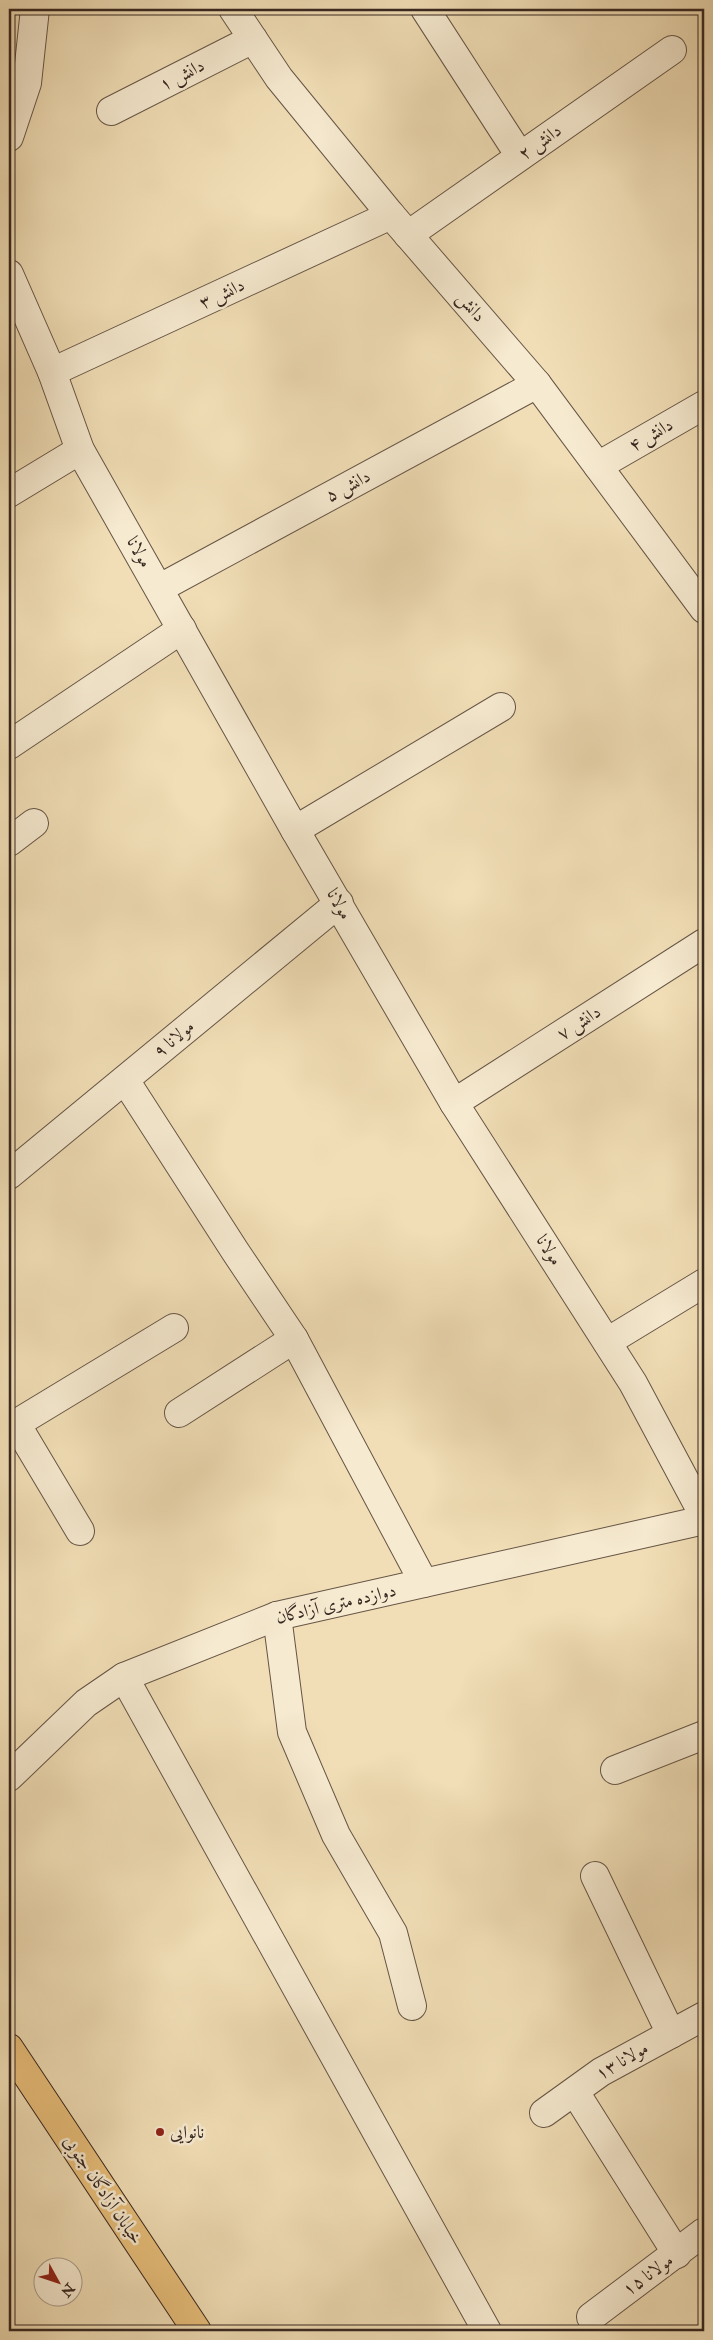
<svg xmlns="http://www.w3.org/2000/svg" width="713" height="2340" font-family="'IM FELL Double Pica',Amiri,serif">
	<rect width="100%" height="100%" fill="#f1deb6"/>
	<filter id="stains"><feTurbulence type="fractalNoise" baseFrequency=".004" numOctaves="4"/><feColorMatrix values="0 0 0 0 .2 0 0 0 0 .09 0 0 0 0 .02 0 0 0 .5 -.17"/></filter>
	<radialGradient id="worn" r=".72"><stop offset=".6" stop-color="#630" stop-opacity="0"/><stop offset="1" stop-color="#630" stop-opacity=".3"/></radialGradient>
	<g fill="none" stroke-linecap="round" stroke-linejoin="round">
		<g stroke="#665546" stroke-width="30">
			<g id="minor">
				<path d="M233 9 279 78 391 215 537 384 704 609"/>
				<path d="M425 9 520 156"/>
				<path d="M111 111 253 39"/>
				<path d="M9 137 27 83 35 9"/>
				<path d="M408 235 672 50"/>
				<path d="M9 274 52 372 80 450 295 830 454 1103 633 1383 704 1516"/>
				<path d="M52 372 391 215"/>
				<path d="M598 466 704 405"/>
				<path d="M9 493 80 450"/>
				<path d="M160 588 537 384"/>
				<path d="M9 745 182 629"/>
				<path d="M295 830 501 707"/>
				<path d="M9 842 34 823"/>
				<path d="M125 1080 235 1251 294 1339 179 1413"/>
				<path d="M454 1103 704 943"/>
				<path d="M9 1175 339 903"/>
				<path d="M294 1339 424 1583"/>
				<path d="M607 1342 704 1283"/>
				<path d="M15 1422 80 1531"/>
				<path d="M9 1428 174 1328"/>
				<path d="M277 1616 292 1732 336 1835 393 1933 412 2006"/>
				<path d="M124 1677 487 2331"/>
				<path d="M615 1770 704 1735"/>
				<path d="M9 1777 86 1703 124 1677 277 1616 704 1520"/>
				<path d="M595 1876 671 2034"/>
				<path d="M575 2092 677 2254"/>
				<path d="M544 2113 601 2072 704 2016"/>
				<path d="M591 2317 704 2232"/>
			</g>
		</g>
		<g stroke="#372721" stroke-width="30">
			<path id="major" d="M9 2048 197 2331"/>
		</g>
		<use href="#minor" stroke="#f6ead0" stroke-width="28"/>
		<use href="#major" stroke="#e8bf7b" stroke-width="28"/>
	</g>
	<circle fill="#8f2418" stroke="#f6ead0" stroke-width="2" cx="160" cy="2132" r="5"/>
	<g text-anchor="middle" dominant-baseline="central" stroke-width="5" stroke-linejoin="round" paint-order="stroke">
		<g font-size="18" fill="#372721" stroke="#f6ead0">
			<text transform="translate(182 75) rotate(-27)">دانش ۱</text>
			<text transform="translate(540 142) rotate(-35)">دانش ۲</text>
			<text transform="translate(222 294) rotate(-25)">دانش ۳</text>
			<text transform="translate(471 307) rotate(49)">دانش</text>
			<text transform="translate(651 435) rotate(-30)">دانش ۴</text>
			<text transform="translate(348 486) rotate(-28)">دانش ۵</text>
			<text transform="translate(139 552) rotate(60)">مولانا</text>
			<text transform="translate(339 904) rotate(60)">مولانا</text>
			<text transform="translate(579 1023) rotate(-33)">دانش ۷</text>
			<text transform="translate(174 1039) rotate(-40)">مولانا ۹</text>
			<text transform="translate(549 1250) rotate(57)">مولانا</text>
			<text transform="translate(336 1604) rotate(-13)">دوازده متری آزادگان</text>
			<text transform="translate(622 2061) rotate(-30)">مولانا ۱۳</text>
			<text transform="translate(103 2190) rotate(56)">خیابان آزادگان جنوبی</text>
			<text transform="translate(648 2275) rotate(-36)">مولانا ۱۵</text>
		</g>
		<g font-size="18" fill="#372721" stroke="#f6ead0" text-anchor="start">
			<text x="170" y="2132">نانوایی</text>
		</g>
	</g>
	<rect width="713" height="2340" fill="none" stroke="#f1deb6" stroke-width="30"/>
	<rect x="10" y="10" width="693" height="2320" fill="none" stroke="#372721" stroke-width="2.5"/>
	<rect x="15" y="15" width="683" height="2310" fill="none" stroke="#372721"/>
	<g transform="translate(58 2282) rotate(130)"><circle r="24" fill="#f6ead0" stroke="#aa9c8a"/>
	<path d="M0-4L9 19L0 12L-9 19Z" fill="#8f2418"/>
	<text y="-8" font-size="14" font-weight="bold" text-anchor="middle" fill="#372721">N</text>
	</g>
	<rect width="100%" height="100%" filter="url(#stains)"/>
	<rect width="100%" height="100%" fill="url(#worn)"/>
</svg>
